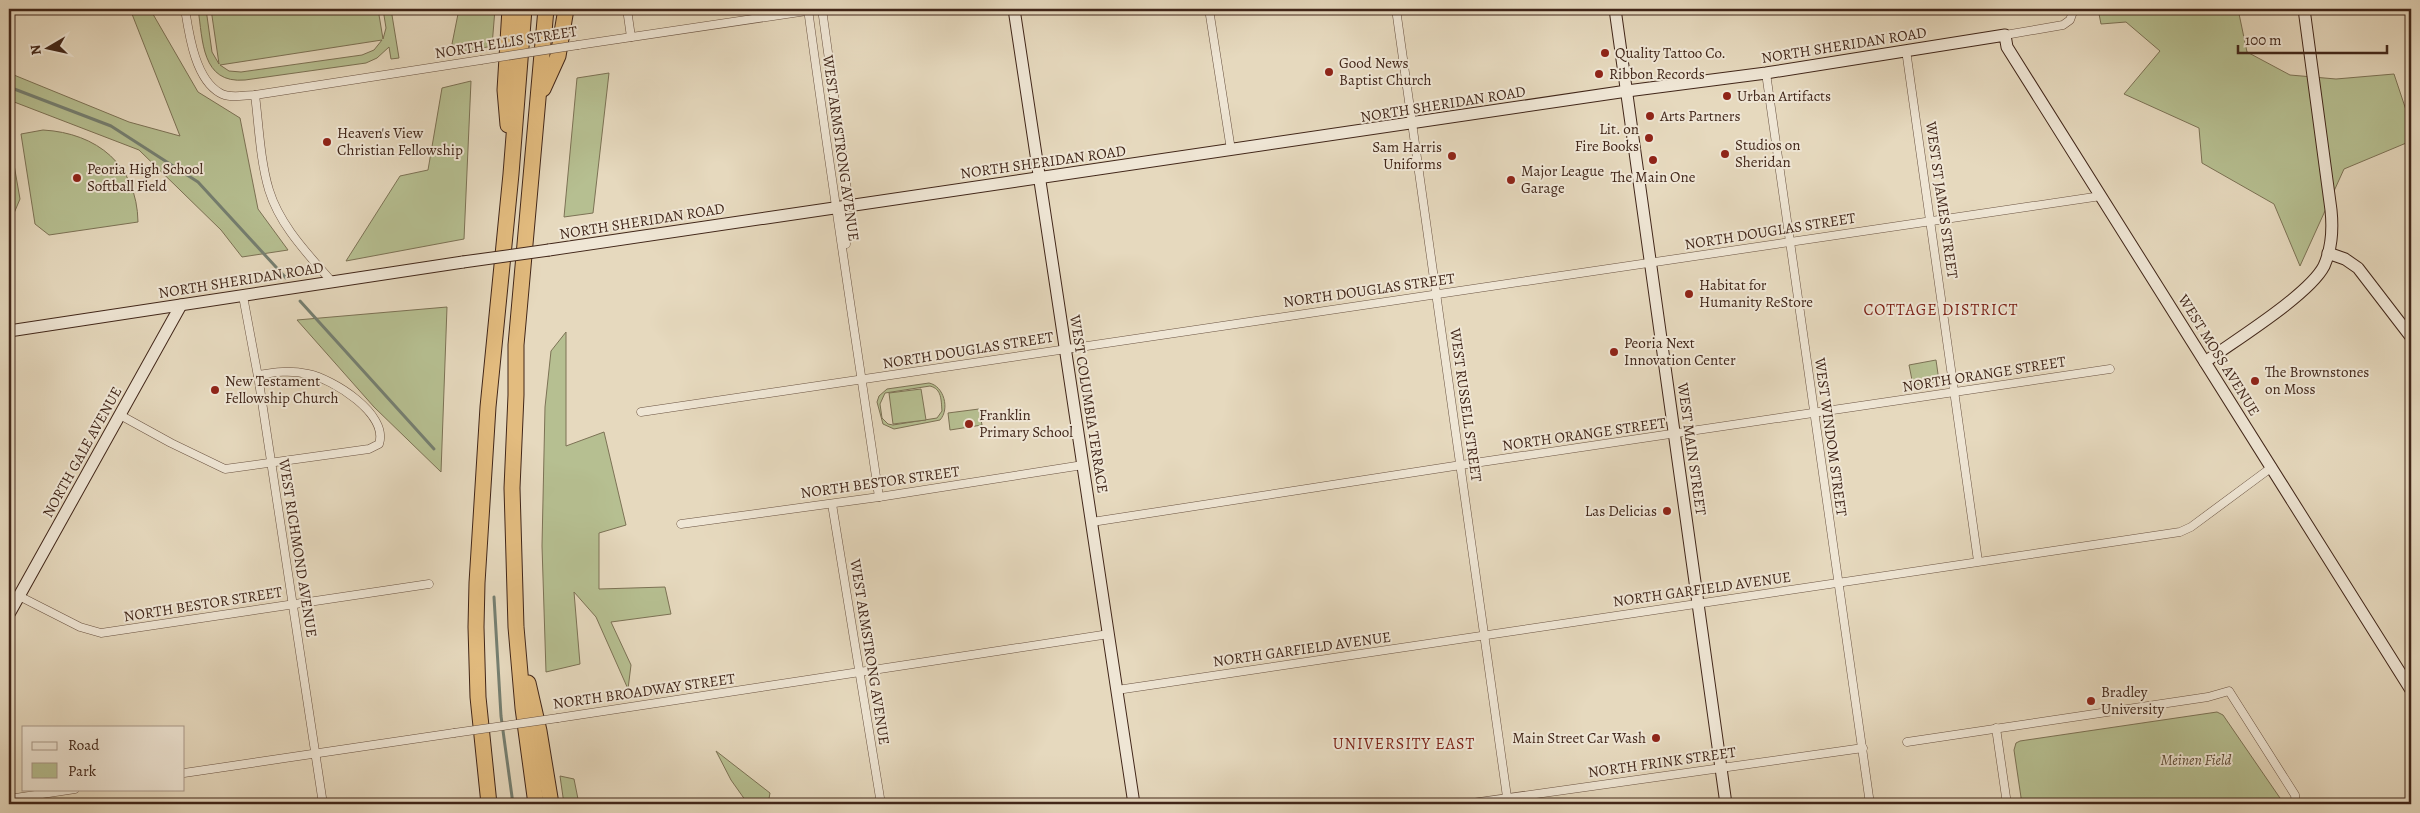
<svg xmlns="http://www.w3.org/2000/svg" width="2420" height="813" font-family="Alegreya,serif">
	<rect width="100%" height="100%" fill="#e6d9be"/>
	<filter id="stains"><feTurbulence type="fractalNoise" baseFrequency=".004" numOctaves="4"/><feColorMatrix values="0 0 0 0 .2 0 0 0 0 .09 0 0 0 0 .02 0 0 0 .5 -.17"/></filter>
	<radialGradient id="worn" r=".72"><stop offset=".6" stop-color="#630" stop-opacity="0"/><stop offset="1" stop-color="#630" stop-opacity=".3"/></radialGradient>
	<g fill="#b6bf91" stroke="#7c7255" fill-rule="evenodd">
		<path d="M130 9H150L198 92 240 118 258 209 288 250 242 257 221 230 139 150 9 100V73L129 122 180 136Z"/>
		<path d="M198 9H206L212 52 219 64 211 9H378L383 39 386 28 383 9H391L399 58 391 59 389 47 377 58 366 63 245 80C201 84 203 40 198 9ZM382 40 374 50 362 55 241 72 229 71 220 65Z"/>
		<path d="M459 9H495L492 46 463 52 452 44Z"/>
		<path d="M2098 9H2238L2247 52 2290 75 2336 79 2394 74 2411 125V141L2344 169 2300 266 2274 204 2202 163 2199 128 2124 94 2160 51 2126 22 2101 24Z"/>
		<path d="M609 73 593 213 564 217 577 78Z"/>
		<path d="M471 81 464 239 346 261 400 176 428 170 442 88Z"/>
		<path d="M43 130C97 133 137 165 138 222L49 235 35 224 21 134Z"/>
		<path d="M9 136 20 199 9 225Z"/>
		<path d="M447 307 441 472 374 407 297 320Z"/>
		<path d="M566 332V446L604 432 626 525 599 533V589L665 587 671 614 611 622 631 665 628 689 596 617 574 592 580 664 546 672 542 546 545 407 551 351Z"/>
		<path d="M1936 360 1939 381 1913 385 1909 365Z"/>
		<path d="M929 383C944 386 950 409 940 420L894 429 883 424 877 402 879 396 887 389ZM930 386C942 389 941 400 942 411L937 418 893 425 888 424 882 418 880 404 885 393Z"/>
		<path d="M921 389 926 420 893 424 889 393Z"/>
		<path d="M979 409 982 425 950 430 948 413Z"/>
		<path d="M2217 712 2223 715 2280 798 2281 804H2022L2014 750 2016 743 2020 741Z"/>
		<path d="M716 751 770 793 768 804H748L731 780Z"/>
		<path d="M560 776 574 779 579 804H564Z"/>
	</g>
	<g fill="none" stroke-linecap="round" stroke-linejoin="round">
		<g stroke="#757f71" stroke-width="3">
			<path d="M9 87 111 126 198 182 286 278"/>
			<path d="M300 301 434 449"/>
			<path d="M494 597 501 716 513 804"/>
		</g>
		<g stroke="#6a5342" stroke-width="9">
			<g id="street">
				<path d="M185 9C189 34 195 79 220 93 229 99 245 95 255 95L481 60"/>
				<path d="M627 9 631 37"/>
				<path d="M808 9C830 172 855 334 879 497"/>
				<path d="M822 9 847 190 844 219 846 244"/>
				<path d="M1209 9 1231 150"/>
				<path d="M1396 9 1508 804"/>
				<path d="M2005 35 2063 25 2070 20 2074 9"/>
				<path d="M578 45 820 9"/>
				<path d="M1906 50 1978 561"/>
				<path d="M1766 73 1870 804"/>
				<path d="M255 95C259 126 260 160 269 190 280 226 308 254 332 282"/>
				<path d="M243 296 259 382 323 804"/>
				<path d="M641 412 2101 196"/>
				<path d="M120 415 171 443 225 469 369 449 379 444C389 414 333 379 308 374 290 370 275 372 258 375"/>
				<path d="M832 504 881 804"/>
				<path d="M1092 522 1461 465 2110 369"/>
				<path d="M681 524 879 497 1083 465"/>
				<path d="M19 596 80 627 101 633 429 584"/>
				<path d="M1117 690 2180 532 2191 527 2272 467"/>
				<path d="M558 718 1109 634"/>
				<path d="M1996 728 2007 804"/>
				<path d="M1907 742 2208 697 2229 691 2295 795 2296 804"/>
				<path d="M184 773 454 733"/>
				<path d="M9 799 75 789"/>
				<path d="M1465 804 1863 748"/>
			</g>
		</g>
		<g stroke="#412619" stroke-width="13">
			<g id="secondary">
				<path d="M1014 9 1134 804"/>
				<path d="M1615 9 1726 804"/>
				<path d="M549 250 1627 91 1766 73 2005 35 2007 47 2411 690"/>
				<path d="M2328 253 2345 259 2358 268 2411 337"/>
				<path d="M9 331 463 262"/>
				<path d="M2205 362C2234 341 2309 295 2324 266 2332 248 2333 229 2331 210L2304 9"/>
				<path d="M9 614 181 305"/>
			</g>
		</g>
		<g stroke="#412619" stroke-width="17">
			<g id="highway">
				<path d="M543 89 558 56 566 9"/>
				<path d="M508 125 505 90 510 9"/>
				<path d="M528 683 539 731 551 804"/>
				<path d="M489 804 478 697 476 627 477 583 488 407 511 174 524 9"/>
				<path d="M536 804 523 708 516 627 512 488 516 395V345L546 9"/>
			</g>
		</g>
		<use href="#street" stroke="#efe6d5" stroke-width="8"/>
		<use href="#secondary" stroke="#efe6d5" stroke-width="11"/>
		<use href="#highway" stroke="#e3bc7f" stroke-width="15"/>
		<g stroke="#6a5342" stroke-width="9" stroke-linecap="butt">
			<g id="street-bridge">
				<path d="M481 60 578 45"/>
				<path d="M454 733 558 718"/>
			</g>
		</g>
		<g stroke="#412619" stroke-width="13" stroke-linecap="butt">
			<path id="secondary-bridge" d="M463 262 549 250"/>
		</g>
		<use href="#street-bridge" stroke="#efe6d5" stroke-width="8"/>
		<use href="#secondary-bridge" stroke="#efe6d5" stroke-width="11"/>
	</g>
	<g fill="#8f2418" stroke="#efe6d5" stroke-width="2">
		<circle cx="1605" cy="53" r="5"/>
		<circle cx="1329" cy="72" r="5"/>
		<circle cx="1599" cy="74" r="5"/>
		<circle cx="1727" cy="96" r="5"/>
		<circle cx="1650" cy="116" r="5"/>
		<circle cx="1649" cy="138" r="5"/>
		<circle cx="327" cy="142" r="5"/>
		<circle cx="1725" cy="154" r="5"/>
		<circle cx="1452" cy="156" r="5"/>
		<circle cx="1653" cy="160" r="5"/>
		<circle cx="77" cy="178" r="5"/>
		<circle cx="1511" cy="180" r="5"/>
		<circle cx="1689" cy="294" r="5"/>
		<circle cx="1614" cy="352" r="5"/>
		<circle cx="2255" cy="381" r="5"/>
		<circle cx="215" cy="390" r="5"/>
		<circle cx="969" cy="424" r="5"/>
		<circle cx="1667" cy="511" r="5"/>
		<circle cx="2091" cy="701" r="5"/>
		<circle cx="1656" cy="738" r="5"/>
	</g>
	<g text-anchor="middle" dominant-baseline="central" stroke-width="4" stroke-linejoin="round" paint-order="stroke">
		<g font-size="15" fill="#412619" stroke="#efe6d5">
			<text transform="translate(506 42) rotate(-9)">NORTH ELLIS STREET</text>
			<text transform="translate(1844 45) rotate(-9)">NORTH SHERIDAN ROAD</text>
			<text transform="translate(1443 104) rotate(-9)">NORTH SHERIDAN ROAD</text>
			<text transform="translate(841 148) rotate(82)">WEST ARMSTRONG AVENUE</text>
			<text transform="translate(1043 162) rotate(-8)">NORTH SHERIDAN ROAD</text>
			<text transform="translate(1942 200) rotate(82)">WEST ST JAMES STREET</text>
			<text transform="translate(642 221) rotate(-9)">NORTH SHERIDAN ROAD</text>
			<text transform="translate(1770 231) rotate(-9)">NORTH DOUGLAS STREET</text>
			<text transform="translate(241 280) rotate(-9)">NORTH SHERIDAN ROAD</text>
			<text transform="translate(1369 290) rotate(-8)">NORTH DOUGLAS STREET</text>
			<text transform="translate(968 350) rotate(-9)">NORTH DOUGLAS STREET</text>
			<text transform="translate(2219 355) rotate(58)">WEST MOSS AVENUE</text>
			<text transform="translate(1984 374) rotate(-9)">NORTH ORANGE STREET</text>
			<text transform="translate(1089 404) rotate(81)">WEST COLUMBIA TERRACE</text>
			<text transform="translate(1466 405) rotate(82)">WEST RUSSELL STREET</text>
			<text transform="translate(1584 434) rotate(-8)">NORTH ORANGE STREET</text>
			<text transform="translate(1831 437) rotate(82)">WEST WINDOM STREET</text>
			<text transform="translate(1692 449) rotate(82)">WEST MAIN STREET</text>
			<text transform="translate(82 452) rotate(-61)">NORTH GALE AVENUE</text>
			<text transform="translate(880 482) rotate(-8)">NORTH BESTOR STREET</text>
			<text transform="translate(298 548) rotate(81)">WEST RICHMOND AVENUE</text>
			<text transform="translate(1702 589) rotate(-8)">NORTH GARFIELD AVENUE</text>
			<text transform="translate(203 604) rotate(-9)">NORTH BESTOR STREET</text>
			<text transform="translate(1302 649) rotate(-8)">NORTH GARFIELD AVENUE</text>
			<text transform="translate(870 652) rotate(81)">WEST ARMSTRONG AVENUE</text>
			<text transform="translate(644 691) rotate(-8)">NORTH BROADWAY STREET</text>
			<text transform="translate(1662 762) rotate(-8)">NORTH FRINK STREET</text>
		</g>
		<g font-size="15" fill="#412619" stroke="#efe6d5" text-anchor="start">
			<text x="1615" y="53">Quality Tattoo Co.</text>
			<text x="1339" y="63">Good News<tspan x="1339" dy="17">Baptist Church</tspan></text>
			<text x="1609" y="74">Ribbon Records</text>
			<text x="1737" y="96">Urban Artifacts</text>
			<text x="1660" y="116">Arts Partners</text>
			<text x="1639" y="129" text-anchor="end">Lit. on<tspan x="1639" dy="17">Fire Books</tspan></text>
			<text x="337" y="133">Heaven's View<tspan x="337" dy="17">Christian Fellowship</tspan></text>
			<text x="1735" y="145">Studios on<tspan x="1735" dy="17">Sheridan</tspan></text>
			<text x="1442" y="147" text-anchor="end">Sam Harris<tspan x="1442" dy="17">Uniforms</tspan></text>
			<text x="87" y="169">Peoria High School<tspan x="87" dy="17">Softball Field</tspan></text>
			<text x="1521" y="171">Major League<tspan x="1521" dy="17">Garage</tspan></text>
			<text x="1653" y="177" text-anchor="middle">The Main One</text>
			<text x="1699" y="285">Habitat for<tspan x="1699" dy="17">Humanity ReStore</tspan></text>
			<text x="1624" y="343">Peoria Next<tspan x="1624" dy="17">Innovation Center</tspan></text>
			<text x="2265" y="372">The Brownstones<tspan x="2265" dy="17">on Moss</tspan></text>
			<text x="225" y="381">New Testament<tspan x="225" dy="17">Fellowship Church</tspan></text>
			<text x="979" y="415">Franklin<tspan x="979" dy="17">Primary School</tspan></text>
			<text x="1657" y="511" text-anchor="end">Las Delicias</text>
			<text x="2101" y="692">Bradley<tspan x="2101" dy="17">University</tspan></text>
			<text x="1646" y="738" text-anchor="end">Main Street Car Wash</text>
		</g>
		<g font-size="15" font-style="italic" fill="#5e4c37" stroke="#efe6d5">
			<text x="2196" y="760">Meinen Field</text>
		</g>
		<g font-size="16" letter-spacing="1" fill="#7a1f14" stroke="#efe6d5">
			<text x="1941" y="310">COTTAGE DISTRICT</text>
			<text x="1404" y="744">UNIVERSITY EAST</text>
		</g>
	</g>
	<rect width="2420" height="813" fill="none" stroke="#e6d9be" stroke-width="30"/>
	<rect x="10" y="10" width="2400" height="793" fill="none" stroke="#412619" stroke-width="2.5"/>
	<rect x="15" y="15" width="2390" height="783" fill="none" stroke="#412619"/>
	<rect x="22" y="726" width="162" height="65" fill="#efe6d5" stroke="#a9998a"/>
	<rect x="32" y="742" width="25" height="8" fill="#efe6d5" stroke="#a9998a"/>
	<text x="68" y="750" font-size="15" fill="#412619">Road</text>
	<rect x="32" y="763" width="25" height="15" fill="#b6bf91" stroke="#a9998a"/>
	<text x="68" y="776" font-size="15" fill="#412619">Park</text>
	<g transform="translate(48 48) rotate(261)" stroke="#efe6d5" stroke-width="4" paint-order="stroke">
	<path d="M0-4L9 19L0 12L-9 19Z" fill="#412619"/>
	<text y="-8" font-size="14" font-weight="bold" text-anchor="middle" fill="#412619">N</text>
	</g>
	<path d="M2238 45v8h149v-8" fill="none" stroke="#412619" stroke-width="2.5"/>
	<text x="2245" y="45" font-size="15" fill="#412619" stroke="#efe6d5" stroke-width="4" paint-order="stroke">100 m</text>
	<rect width="100%" height="100%" filter="url(#stains)"/>
	<rect width="100%" height="100%" fill="url(#worn)"/>
</svg>
